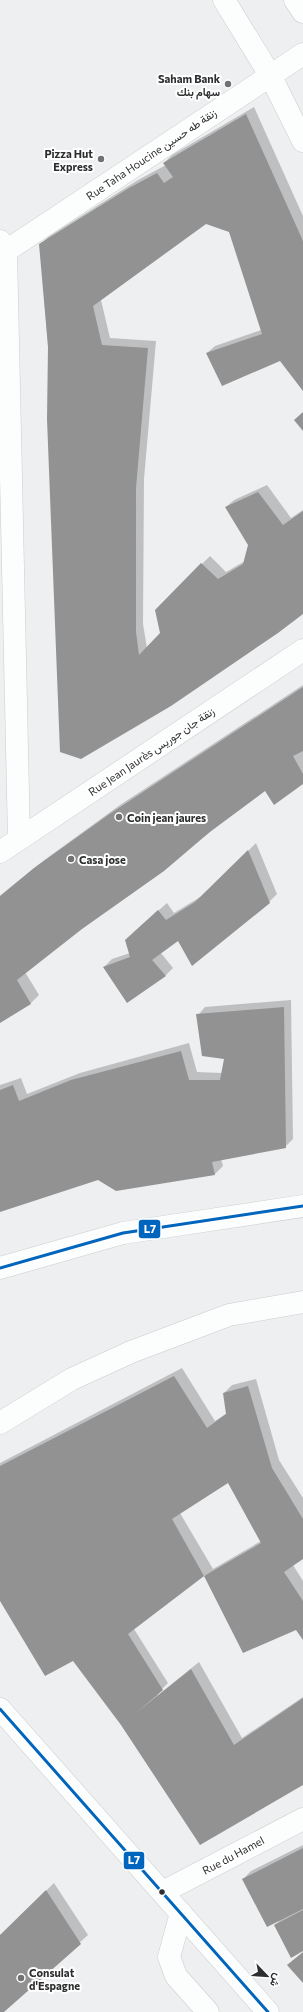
<svg xmlns="http://www.w3.org/2000/svg" width="303" height="2012" font-family="Commissioner,Vazirmatn,sans-serif">
	<rect width="100%" height="100%" fill="#eeeff1"/>
	<g fill="#0003" fill-rule="evenodd">
		<path d="M254 107 303 216V389L280 360 207 353 215 346 261 330 230 231 206 223 101 300 110 338 156 341 144 479 143 624 147 648 161 634 156 610 210 556 226 572 245 561 249 545 226 507 234 500 267 485 291 518 303 510V613L80 758 40 245 48 237 138 180 166 165 164 163 172 155Z"/>
		<path d="M303 685V783L266 790 82 928 25 972 39 995 31 1003 0 1022V896L43 861 120 805Z"/>
		<path d="M256 843 277 894 269 902 179 939 161 953 173 968 165 976 104 967 112 959 130 953 134 932 167 903 174 913 205 894Z"/>
		<path d="M291 1000 293 1139 285 1147 221 1159 223 1166 215 1174 98 1179 0 1211V1085L21 1078 27 1094 80 1073 189 1043 197 1072 222 1073 225 1058 198 1015 205 1007Z"/>
		<path d="M182 1368 215 1421 227 1413 224 1393 232 1385 256 1379 279 1460 303 1498V1558L293 1565 303 1581V1638L296 1629 243 1651 205 1575 134 1629 168 1683 157 1694 158 1695 199 1662 242 1738 303 1697V1784L123 1725 74 1660 0 1599V1463ZM228 1482 261 1541 213 1569 180 1513Z"/>
		<path d="M303 1845V1950L275 1925 281 1919 243 1879 251 1871Z"/>
		<path d="M54 1883 88 1935 2 2012H0V1936Z"/>
	</g>
	<g fill="#929293" fill-rule="evenodd">
		<path d="M246 114 303 241V391L280 361 222 386 206 353 262 334 229 232 206 224 93 306 102 345 148 348 136 488V632L139 655 160 633 155 610 201 563 218 579 243 564 248 545 225 507 258 492 283 525 303 511V614L278 633 171 706 81 759 60 752 47 419 48 346 39 244 129 188 157 173 164 183 173 177 163 163Z"/>
		<path d="M303 412V431L294 420Z"/>
		<path d="M303 687V751L293 756 303 774V784L274 805 265 791 211 831 164 871 82 929 17 980 31 1004 0 1023V896L34 868 111 813Z"/>
		<path d="M248 850 270 903 192 966 178 941 152 960 166 976 127 1003 103 967 130 957 125 940 158 910 166 920 195 902Z"/>
		<path d="M284 1007 286 1148 212 1162 215 1175 116 1191 98 1180 0 1212V1090L13 1085 19 1101 71 1080 181 1051 189 1080H220L224 1059 202 1056 196 1014Z"/>
		<path d="M174 1376 207 1428 226 1414 223 1393 248 1386 272 1468 303 1519V1559L284 1572 303 1601V1640L296 1630 243 1653 204 1576 128 1634 163 1690 136 1713 191 1669 234 1745 303 1698V1785L200 1845 121 1725 73 1661 45 1676 0 1601V1466ZM228 1483 261 1543 204 1576 172 1519Z"/>
		<path d="M303 1848V1909L267 1927 242 1879Z"/>
		<path d="M46 1890 81 1944 4 2012H0V1935Z"/>
		<path d="M303 1910V1951L291 1958 274 1925Z"/>
		<path d="M303 1952V1983L287 1965Z"/>
	</g>
	<g fill="none" stroke-linecap="round" stroke-linejoin="round">
		<g stroke="#ccccce" stroke-width="23">
			<g id="minor">
				<path d="M224 0 270 75 303 141"/>
				<path d="M295 0 303 12"/>
				<path d="M0 241 6 251 19 839"/>
				<path d="M0 255 303 54"/>
				<path d="M0 852 303 650"/>
				<path d="M0 1709 268 2012"/>
				<path d="M163 1892 303 1819"/>
				<path d="M181 1913 169 1957 176 1976 208 2012"/>
			</g>
		</g>
		<g stroke="#ccccce" stroke-width="23">
			<g id="major">
				<path d="M0 1268 123 1233 303 1206"/>
				<path d="M0 1423 72 1379 131 1352 229 1315 303 1302"/>
			</g>
		</g>
		<use href="#minor" stroke="#fcfdfd" stroke-width="22"/>
		<use href="#major" stroke="#fcfdfd" stroke-width="22"/>
		<g stroke="#fff" stroke-width="6">
			<g id="bus-1">
				<path d="M0 1268 123 1233 303 1206"/>
				<path d="M0 1709 268 2012"/>
			</g>
		</g>
		<use href="#bus-1" stroke="#0065bd" stroke-width="3"/>
	</g>
	<g fill="#717273" stroke="#fff" stroke-width="1.5">
		<circle cx="228" cy="84" r="4"/>
		<circle cx="101" cy="159" r="4"/>
		<circle cx="119" cy="817" r="4"/>
		<circle cx="71" cy="859" r="4"/>
		<circle cx="21" cy="1978" r="4"/>
	</g>
	<circle fill="#2d2e2f" stroke="#fff" stroke-width="1.5" cx="162" cy="1892" r="3.5"/>
	<g text-anchor="middle" dominant-baseline="central" stroke-width="4" stroke-linejoin="round" paint-order="stroke">
		<g font-size="11" font-weight="bold" fill="#2d2e2f" stroke="#fff" text-anchor="start">
			<text x="220" y="78" text-anchor="end">Saham Bank<tspan x="220" dy="13">سهام بنك</tspan></text>
			<text x="93" y="153" text-anchor="end">Pizza Hut<tspan x="93" dy="13">Express</tspan></text>
			<text x="127" y="817">Coin jean jaures</text>
			<text x="79" y="859">Casa jose</text>
			<text x="29" y="1972">Consulat<tspan x="29" dy="13">d'Espagne</tspan></text>
		</g>
		<g font-size="11" fill="#2d2e2f" stroke="#fff">
			<text transform="translate(151 154) rotate(-34)">Rue Taha Houcine زنقة طه حسين</text>
			<text transform="translate(151 751) rotate(-34)">Rue Jean Jaurès زنقة جان جوريس</text>
			<text transform="translate(233 1855) rotate(-28)">Rue du Hamel</text>
		</g>
	</g>
	<g stroke="#fff" stroke-width="1.5">
		<rect x="138" y="1219" width="23" height="20" rx="4" fill="#0065bd"/>
		<rect x="123" y="1851" width="22" height="19" rx="4" fill="#0065bd"/>
	</g>
	<g font-size="11" text-anchor="middle" font-weight="bold" fill="#fff">
		<text x="150" y="1233">L7</text>
		<text x="134" y="1864">L7</text>
	</g>
	<g transform="translate(267 1976) rotate(115)" stroke="#ffffff" stroke-width="3" paint-order="stroke">
	<path d="M0-3L7 15L0 10L-7 15Z" fill="#2d2e2f"/>
	<text y="-6" font-size="11" font-weight="bold" text-anchor="middle" fill="#2d2e2f">ش</text>
	</g>
</svg>
